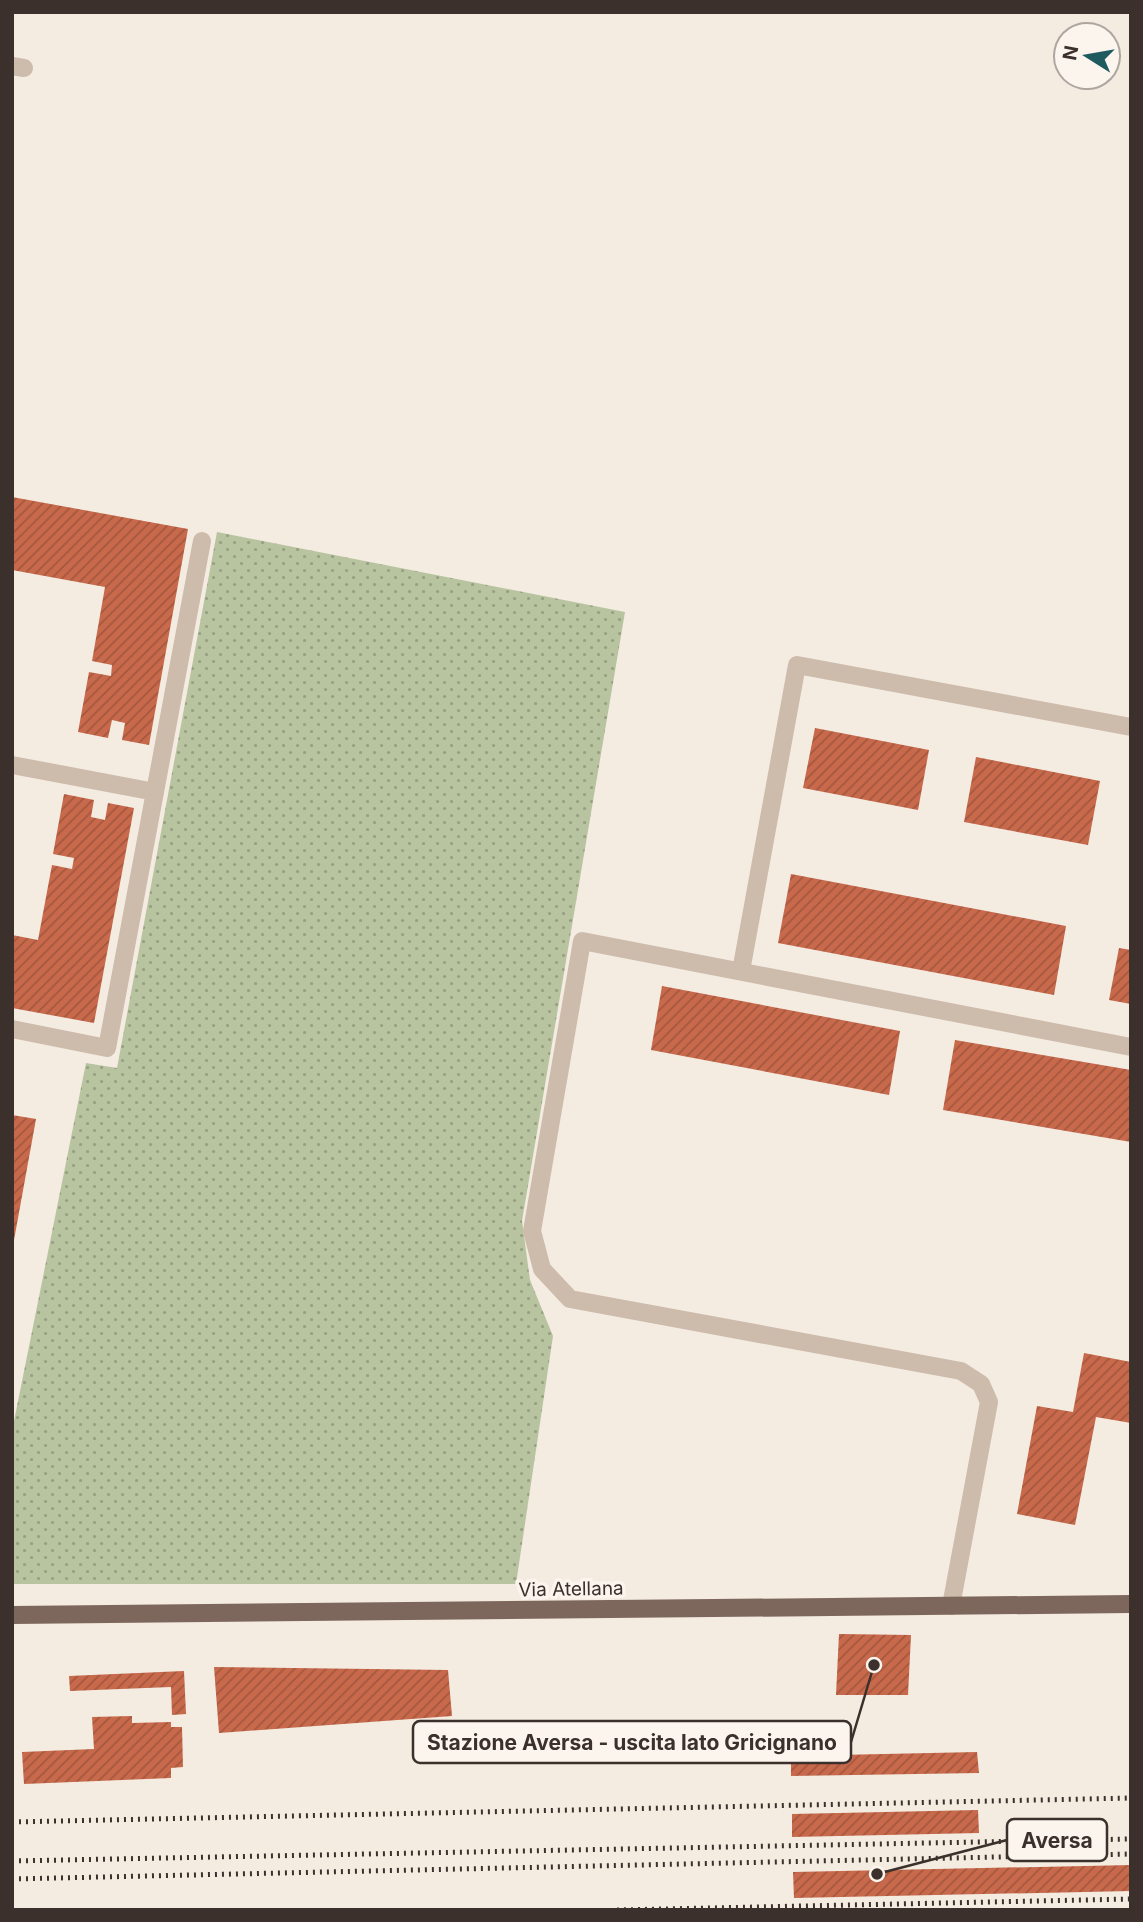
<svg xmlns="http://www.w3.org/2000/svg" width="1143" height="1922" font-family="Inter,sans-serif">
	<defs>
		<pattern id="grass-dots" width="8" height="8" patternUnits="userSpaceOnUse" patternTransform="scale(1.75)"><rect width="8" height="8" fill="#b8c4a0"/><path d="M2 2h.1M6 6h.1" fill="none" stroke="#97a083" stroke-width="1.8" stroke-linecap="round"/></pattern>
		<pattern id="building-hatch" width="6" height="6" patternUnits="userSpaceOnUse" patternTransform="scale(1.75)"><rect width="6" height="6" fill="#c8694b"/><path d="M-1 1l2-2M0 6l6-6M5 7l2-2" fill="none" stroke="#a4573f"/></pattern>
	</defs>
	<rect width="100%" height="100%" fill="#f4ebe1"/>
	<path fill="url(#grass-dots)" d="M217 532 625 612 522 1221 530 1280 553 1336 516 1584H12V1431L86 1063 117 1068Z"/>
	<g fill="url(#building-hatch)">
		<path d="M12 497 188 529 149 745 122 740 125 723 112 720 108 738 78 732 89 672 111 676 112 665 92 661 105 587 12 570Z"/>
		<path d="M815 728 929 750 918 810 803 788Z"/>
		<path d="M976 757 1100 781 1088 845 964 822Z"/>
		<path d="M64 794 94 800 91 817 105 820 108 803 134 808 94 1023 12 1008V935L38 940 52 865 72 869 74 858 53 854Z"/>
		<path d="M791 874 1066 926 1054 995 778 943Z"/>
		<path d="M1119 948 1131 950V1004L1109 1000Z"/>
		<path d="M662 986 900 1031 889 1095 651 1050Z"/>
		<path d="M955 1040 1131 1070V1142L943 1110Z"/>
		<path d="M12 1115 36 1119 14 1240H12Z"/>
		<path d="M1084 1353 1131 1362V1423L1096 1417 1075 1525 1017 1514 1037 1406 1073 1412Z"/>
		<path d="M839 1634 911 1635 908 1695H836Z"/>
		<path d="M214 1667 448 1670 452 1716 219 1733Z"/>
		<path d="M184 1671 186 1714 172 1715 171 1687 70 1691 69 1676Z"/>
		<path d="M132 1716V1723L171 1722V1727H182L183 1767 171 1768V1778L24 1784 22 1752 94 1749 92 1717Z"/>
		<path d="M977 1752 979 1773 791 1776V1756Z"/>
		<path d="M978 1810 979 1833 792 1837V1814Z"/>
		<path d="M1131 1865V1891L794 1898 793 1872Z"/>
	</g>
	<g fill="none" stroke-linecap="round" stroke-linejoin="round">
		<g stroke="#cdbbac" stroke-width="18">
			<path d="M12 66 24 68"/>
			<path d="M12 765 155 792"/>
			<path d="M741 971 797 665 1131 727"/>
			<path d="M12 1029 107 1048 202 541"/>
			<path d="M951 1606 989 1402 981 1384 961 1371 570 1299 542 1269 532 1231 582 941 1131 1047"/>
		</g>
		<path stroke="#7d675c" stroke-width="18" d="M12 1615 1131 1604"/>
		<g stroke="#3b302b" stroke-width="5" stroke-dasharray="2 5" stroke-linecap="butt">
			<path d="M12 1822 1131 1798"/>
			<path d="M12 1861 1131 1839"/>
			<path d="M12 1879 1131 1854"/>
			<path d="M617 1910 1131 1899"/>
		</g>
	</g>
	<g text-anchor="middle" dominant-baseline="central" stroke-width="7" stroke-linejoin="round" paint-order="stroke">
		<g font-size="19" fill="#3b302b" stroke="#fbf5ee">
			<text transform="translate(571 1589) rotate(-1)">Via Atellana</text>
		</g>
	</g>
	<path fill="none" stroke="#3b302b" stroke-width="2.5" d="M874 1665L851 1742M877 1874L1007 1840"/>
	<g fill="#3b302b" stroke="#fbf5ee" stroke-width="2.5">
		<circle cx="874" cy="1665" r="7"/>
		<circle cx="877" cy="1874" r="7"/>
	</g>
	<g fill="#fbf5ee" stroke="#3b302b" stroke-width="2.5">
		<rect x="413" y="1721" width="438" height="42" rx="7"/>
		<rect x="1007" y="1819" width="100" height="42" rx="7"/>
	</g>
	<g font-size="21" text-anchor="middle" font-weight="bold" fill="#3b302b">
		<text x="632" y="1750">Stazione Aversa - uscita lato Gricignano</text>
		<text x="1057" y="1848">Aversa</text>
	</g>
	<rect width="1143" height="1922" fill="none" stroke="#3b302b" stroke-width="28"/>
	<g transform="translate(1087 56) rotate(281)"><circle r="33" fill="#fbf5ee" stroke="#aea6a0" stroke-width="2"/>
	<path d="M0-5L12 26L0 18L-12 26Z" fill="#1f5a5e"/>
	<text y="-10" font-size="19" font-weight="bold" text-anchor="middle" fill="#3b302b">N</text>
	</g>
</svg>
